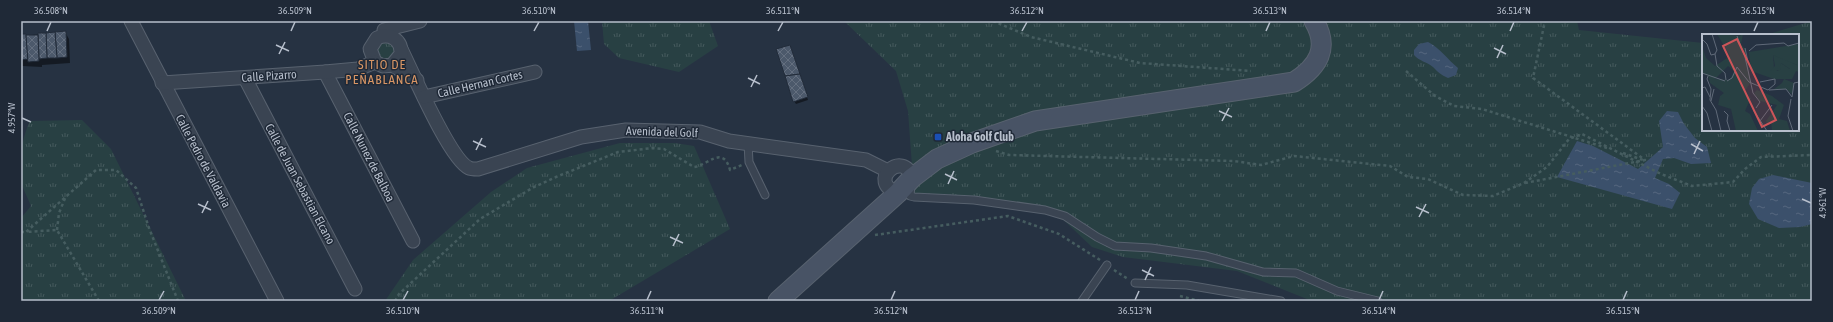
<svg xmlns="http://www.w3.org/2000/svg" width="1833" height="322" font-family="'Asap Condensed',sans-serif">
	<defs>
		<pattern id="grass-tufts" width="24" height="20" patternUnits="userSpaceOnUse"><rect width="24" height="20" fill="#284043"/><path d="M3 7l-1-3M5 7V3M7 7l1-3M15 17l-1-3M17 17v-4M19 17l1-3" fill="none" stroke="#455a5d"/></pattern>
		<pattern id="water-ripples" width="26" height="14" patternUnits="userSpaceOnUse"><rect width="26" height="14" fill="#3b506b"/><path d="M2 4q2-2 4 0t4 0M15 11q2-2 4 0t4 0" fill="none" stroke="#55677f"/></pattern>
		<pattern id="building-cross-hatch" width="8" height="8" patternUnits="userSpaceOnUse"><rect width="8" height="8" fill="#4c596b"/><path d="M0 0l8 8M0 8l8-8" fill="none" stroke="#646f7f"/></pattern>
	</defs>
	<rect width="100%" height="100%" fill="#263242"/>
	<g fill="url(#grass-tufts)">
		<path d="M602 21H709L718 46 679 72 619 58 604 44Z"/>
		<path d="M844 21H1577L1579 30 1703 43V130H1798V35H1766L1812 21V301H1312L1237 271 1123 257 1092 247 1051 208 977 196 914 193 908 111 896 71Z"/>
		<path d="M384 42 391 43 395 48 394 57 380 61 376 48Z"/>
		<path d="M82 120 111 149 186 301H21V218L31 206C28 198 22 188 21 179 18 161 22 138 30 121Z"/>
		<path d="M620 143H675L694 146 730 229 609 301H385L413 260 491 192 527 168Z"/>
	</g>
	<g fill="url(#water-ripples)">
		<path d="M574 21H588L591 50 577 51Z"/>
		<path d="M1428 42C1440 48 1448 60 1458 68L1456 75 1448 78C1441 75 1438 72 1433 67 1427 62 1419 61 1414 55V50L1419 44Z"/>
		<path d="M1667 111 1678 112 1684 124 1695 138 1707 147 1711 163 1691 164 1674 158 1663 159 1655 178 1669 184 1680 193 1672 209 1557 177 1577 141 1593 146 1638 169 1663 147 1659 121Z"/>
		<path d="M1773 175 1812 183V224L1800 227 1779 228 1758 219 1749 204 1752 188 1759 179Z"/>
	</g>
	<g fill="#0007">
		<path d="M65 32 69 39 70 63 42 65V67L22 66 21 69V36Z"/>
		<path d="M790 46 808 100 796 104 794 101Z"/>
	</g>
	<g fill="url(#building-cross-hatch)" stroke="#212b39">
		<path d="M66 31 67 57 57 58 55 32Z"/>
		<path d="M55 32 57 58H47L46 33Z"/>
		<path d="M38 33H46L47 58 39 59Z"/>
		<path d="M21 34H26L28 59 21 60Z"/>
		<path d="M26 35H38L39 61 28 62Z"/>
		<path d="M790 45 800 74 785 76 776 49Z"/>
		<path d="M800 74 808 97 793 102 785 76Z"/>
	</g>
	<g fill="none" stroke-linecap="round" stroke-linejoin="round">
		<g stroke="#58626f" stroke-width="9">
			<g id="lane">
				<path d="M748 143 749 162 765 195"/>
				<path d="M911 185 910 196 914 197 974 200 1045 210 1065 216 1097 237 1115 246 1151 248 1206 256 1263 272 1296 273 1337 291 1378 301"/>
				<path d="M1135 283 1187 285 1281 301"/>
				<path d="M1082 301 1107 265"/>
			</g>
		</g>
		<g stroke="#58626f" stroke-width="15">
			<g id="street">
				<path d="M131 21 277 301"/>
				<path d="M384 30 420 21"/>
				<path d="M401 49C412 71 450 160 469 168 471 169 475 169 478 169L581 137 626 130 700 132 729 141 866 160 888 171"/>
				<path d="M392 65 401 54C402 40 390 32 377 38L370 49 375 62 383 66 392 65 417 80"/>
				<path d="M325 72 413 241"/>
				<path d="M245 78 355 289"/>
				<path d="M162 83 325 72 358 69 375 62"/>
				<path d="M424 97 535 72"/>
				<path d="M898 193C865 182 904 148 912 178"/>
			</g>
		</g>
		<g stroke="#58626f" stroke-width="21">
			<path id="secondary" d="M778 301 898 193 912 178 937 159 972 143 1035 121 1294 82C1318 67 1330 48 1314 21"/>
		</g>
		<g stroke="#465d60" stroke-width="2.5" stroke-dasharray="3 3" stroke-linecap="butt">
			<path d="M993 21 1031 37 1140 63 1251 71"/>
			<path d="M1406 71 1435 96 1454 106 1482 109 1607 148"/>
			<path d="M996 151 1009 155 1234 161 1261 165 1294 156 1390 166 1408 177 1428 179 1463 195 1493 196 1524 183 1547 167 1569 139 1582 134 1661 174 1692 186 1733 182 1745 169 1761 157 1812 155"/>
			<path d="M1623 153 1643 160"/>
			<path d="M1525 183 1645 160 1533 78 1545 21"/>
			<path d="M57 230 59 213 66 196"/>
			<path d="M21 232H26"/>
			<path d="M875 235 1008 216 1059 234 1100 260"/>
			<path d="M1114 270 1128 279"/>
			<path d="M1180 296 1199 301"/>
			<path d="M99 301 57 230 26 232 96 170H116L136 188 149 228 178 301"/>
			<path d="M395 301 399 294 480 219 534 187 556 177 618 152 653 148 664 149 694 167C707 166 723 144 730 170L742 165"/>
		</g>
		<use href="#lane" stroke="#3a4452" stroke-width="7"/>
		<use href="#street" stroke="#3a4452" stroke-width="13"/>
		<use href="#secondary" stroke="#485365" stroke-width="19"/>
	</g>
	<path fill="none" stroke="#b7bfcc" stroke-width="1.5" d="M47 31 51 22M291 31 295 22M534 31 539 22M778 31 783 22M1022 31 1027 22M1266 31 1270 22M1510 31 1514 22M1754 31 1758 22M276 45 289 51M1494 48 1506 54M279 54 285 42M1497 58 1503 45M748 78 760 84M751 87 757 75M1219 111 1232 117M22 118 31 122M1222 121 1229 108M473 141 486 147M1691 144 1703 151M476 150 482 138M1694 154 1700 141M945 174 957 180M948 184 954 171M1802 199 1811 203M198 204 211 210M1416 207 1429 213M202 213 208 201M1419 217 1426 204M670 237 683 243M673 246 679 234M1142 270 1154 276M1145 280 1151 267M159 300 164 291M403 300 408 291M647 300 651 291M891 300 895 291M1135 300 1139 291M1379 300 1383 291M1623 300 1627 291"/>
	<rect fill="#1a4fb4" stroke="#1f2937" stroke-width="1.5" x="934" y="133" width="8" height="8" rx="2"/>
	<g text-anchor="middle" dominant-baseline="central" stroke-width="3" stroke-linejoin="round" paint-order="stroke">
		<g font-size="12" fill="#b7bfcc" stroke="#1f2937">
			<text transform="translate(269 76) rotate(-4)">Calle Pizarro</text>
			<text transform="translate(480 84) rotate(-13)">Calle Hernan Cortes</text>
			<text transform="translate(662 132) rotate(2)">Avenida del Golf</text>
			<text transform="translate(369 157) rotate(63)">Calle Nunez de Balboa</text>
			<text transform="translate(203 161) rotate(62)">Calle Pedro de Valdavia</text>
			<text transform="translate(300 184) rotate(62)">Calle de Juan Sebastian Elcano</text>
		</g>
		<g font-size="12" font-weight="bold" fill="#b7bfcc" stroke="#1f2937" text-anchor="start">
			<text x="946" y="137">Aloha Golf Club</text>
		</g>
		<g font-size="13" letter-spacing="1" fill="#d89665" stroke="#1f2937">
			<text x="382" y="64">SITIO DE<tspan x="382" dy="15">PEÑABLANCA</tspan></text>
		</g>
	</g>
	<g transform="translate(1702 34)">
		<rect width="97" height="97" fill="#263242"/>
		<path d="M15 0 39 2 38 0H41L39 10 43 15 49 48 42 58 49 64 43 77 48 80 56 97H34L29 75 16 71 18 62 22 59 8 49 6 42 0 39V12L4 24 13 32 28 22ZM26 32 32 37 28 46 13 45ZM97 10V38L94 37 90 45H72L49 37 47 18ZM71 21 81 26 95 31 88 35 79 29 76 37 72 34ZM55 56 70 62 82 71 77 85 85 87 88 97H70L69 87 65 89 64 87 75 71 58 67 52 59Z" fill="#284043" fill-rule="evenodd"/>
		<path d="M71 21 95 31 94 35H88L79 29 78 36 68 37 73 32Z" fill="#284043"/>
		<path d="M82 45 92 49 90 60 84 55 71 56 80 49Z" fill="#284043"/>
		<path fill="none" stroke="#606a79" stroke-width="1" d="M10 0 15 16 13 20M35 2 43 23 51 59 58 68 54 74M0 5 5 10 9 21 13 20 15 32 23 39 24 46M43 14 46 28M47 17 54 11 82 9 86 12 97 9M0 39 23 47M6 42 5 45 9 55 8 66 14 76 19 97M25 47 30 44 35 33 47 48 66 56M58 48 73 45V50L66 56M0 54 3 53 8 63M67 56 84 55 90 63M90 63 92 49 97 48M89 65 86 82 91 97M9 67 12 55M0 72 5 79 10 97M22 77 26 81 25 87 28 97M52 77 65 97M58 87 70 71"/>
		<path fill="#cd5559" fill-opacity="0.15" stroke="#cd5559" stroke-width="2" d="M35 5 74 86 60 93 21 12Z"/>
		<rect width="97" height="97" fill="none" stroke="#b7bfcc" stroke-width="2"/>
	</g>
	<rect width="1833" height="322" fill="none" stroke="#1f2937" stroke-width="44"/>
	<rect x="22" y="22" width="1789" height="278" fill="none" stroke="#b7bfcc" stroke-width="1.5"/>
	<g font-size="10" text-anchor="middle" fill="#b7bfcc">
		<text x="51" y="14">36.508°N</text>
		<text x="295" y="14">36.509°N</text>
		<text x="539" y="14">36.510°N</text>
		<text x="783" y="14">36.511°N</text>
		<text x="1027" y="14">36.512°N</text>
		<text x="1270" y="14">36.513°N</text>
		<text x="1514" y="14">36.514°N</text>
		<text x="1758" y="14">36.515°N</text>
		<text transform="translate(11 118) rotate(-90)" y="4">4.957°W</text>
		<text transform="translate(1822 203) rotate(-90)" y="4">4.961°W</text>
		<text x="159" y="314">36.509°N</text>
		<text x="403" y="314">36.510°N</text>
		<text x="647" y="314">36.511°N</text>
		<text x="891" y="314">36.512°N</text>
		<text x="1135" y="314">36.513°N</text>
		<text x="1379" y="314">36.514°N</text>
		<text x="1623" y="314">36.515°N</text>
	</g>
</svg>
